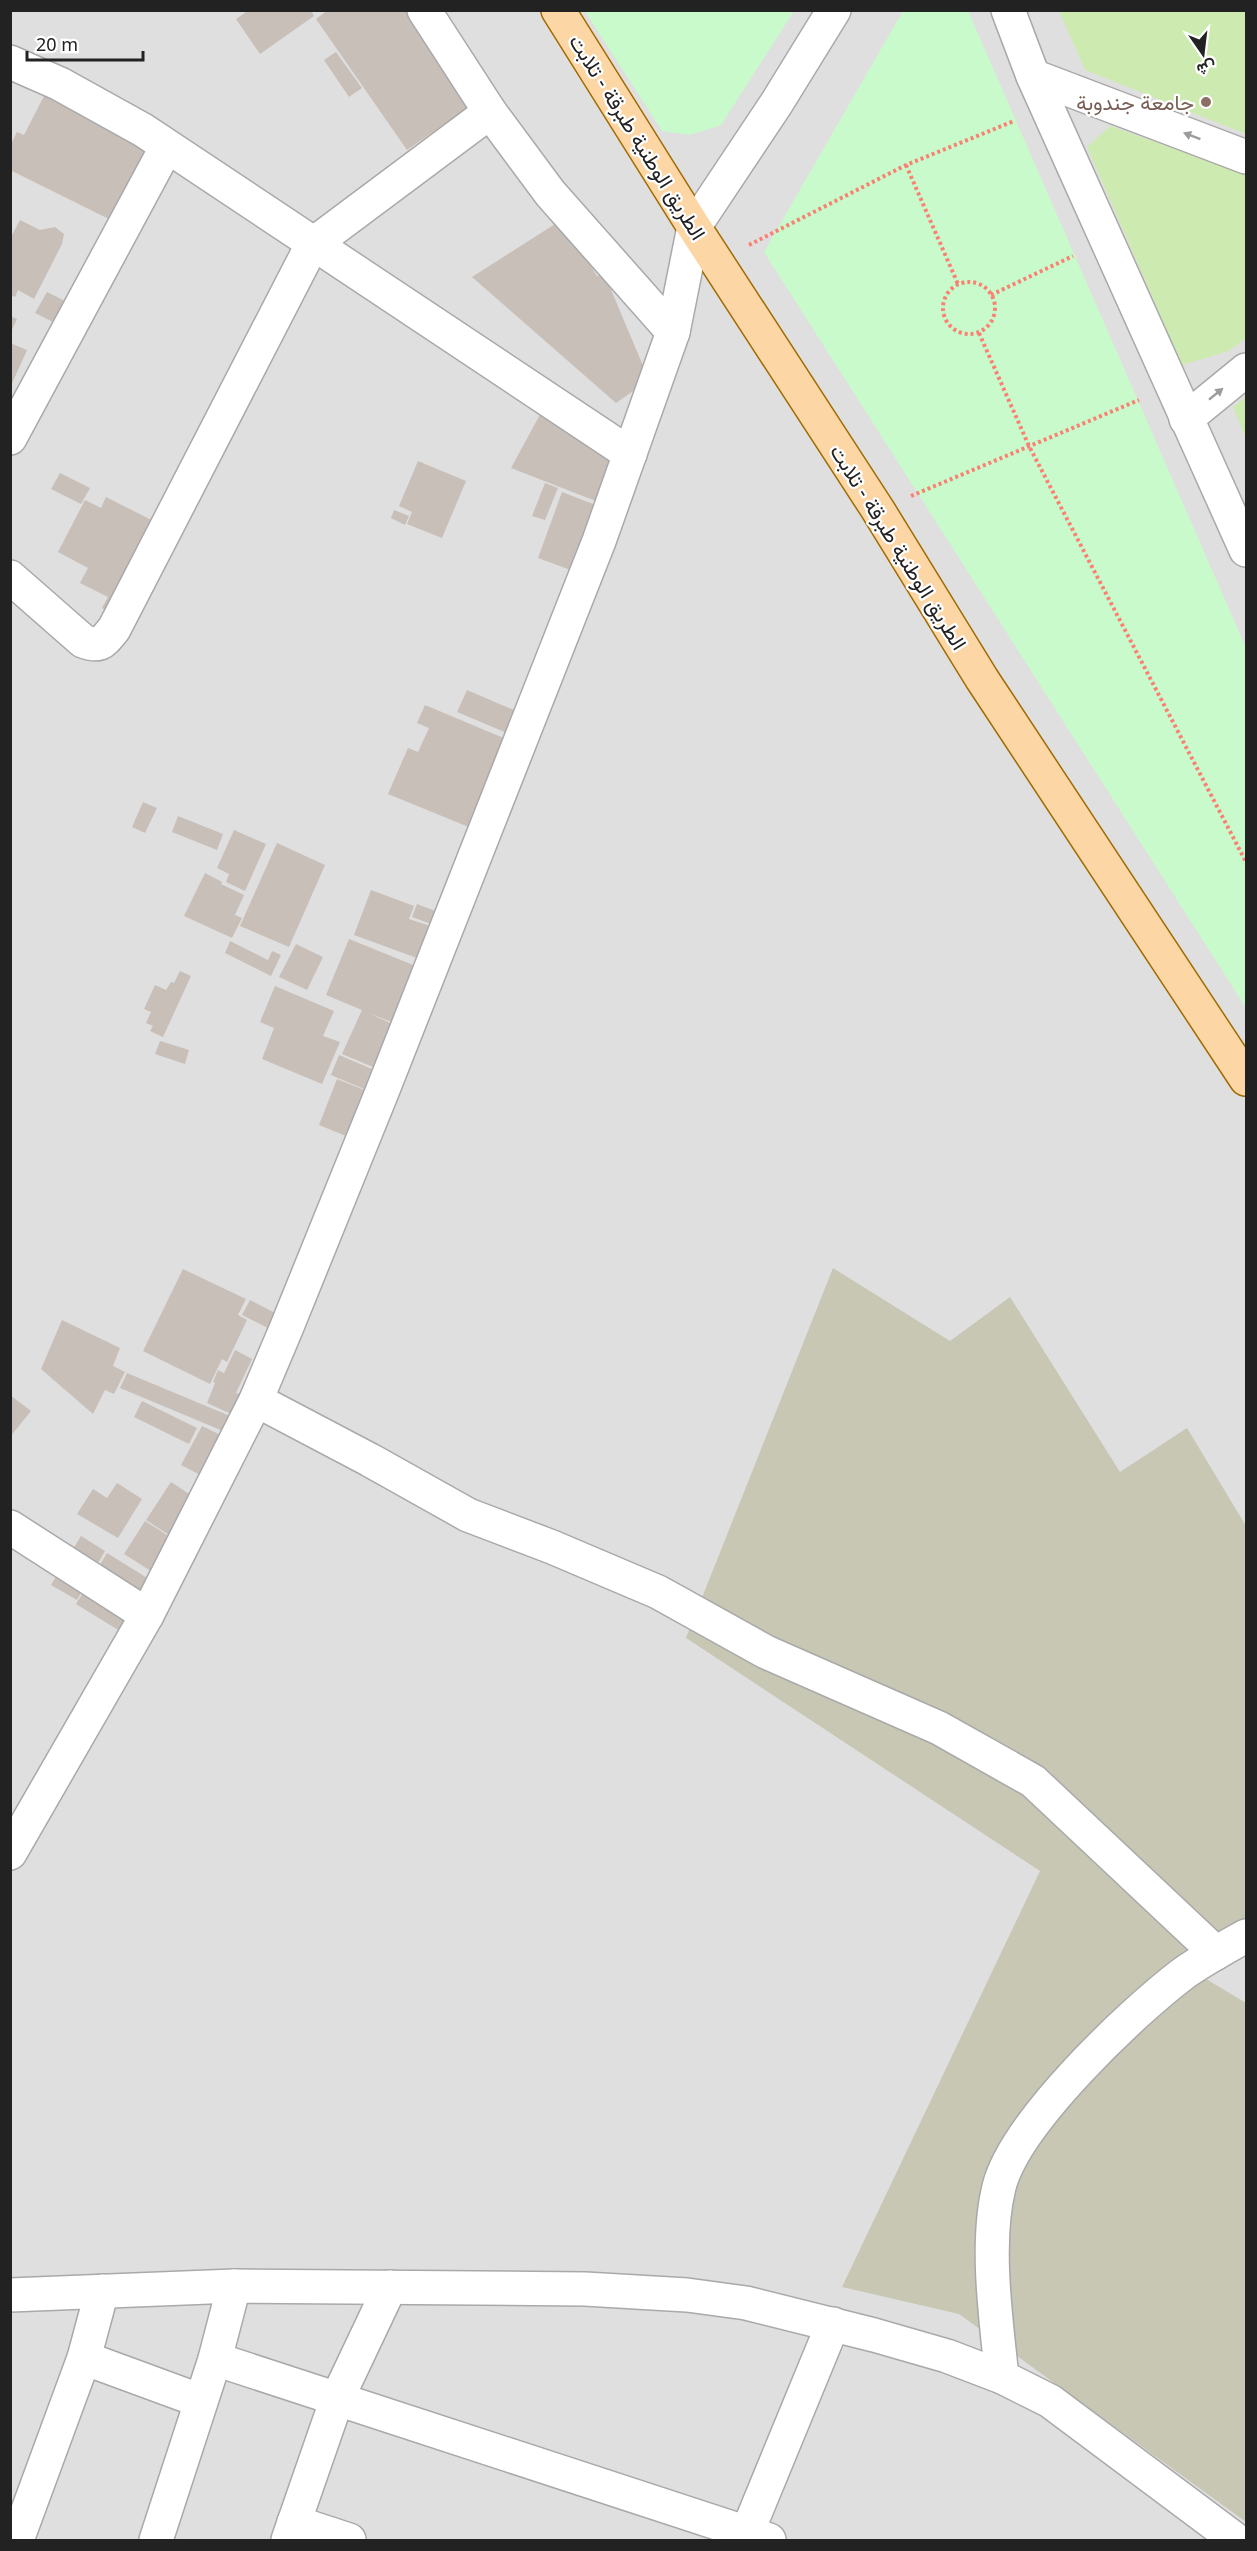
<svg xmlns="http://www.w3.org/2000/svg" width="1257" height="2551" font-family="'Noto Sans',Vazirmatn,sans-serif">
	<rect width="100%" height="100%" fill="#f2efe9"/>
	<rect fill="#e0dfdf" x="11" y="11" width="1235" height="2529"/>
	<path fill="#c7c7b4" d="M833 1268 950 1341 1010 1297 1120 1472 1187 1428 1246 1526V1952L1201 1976 1246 2003V2522L959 2314 842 2287 1040 1871 686 1638Z"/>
	<g fill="#cdebb0">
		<path d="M1059 11H1246V134L1085 70Z"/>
		<path d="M1110 126 1246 174V338L1229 351 1182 365 1087 147Z"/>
		<path d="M1246 397V439L1233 407Z"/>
	</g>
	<g fill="#c8facc">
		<path d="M585 11H794L721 125 690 135 662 131Z"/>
		<path d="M903 11H968L1246 648V1008L764 252Z"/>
	</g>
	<g fill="#c7bfb8">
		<path d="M249 10H311L314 16 260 54 236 19Z"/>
		<path d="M328 10H428L486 95 407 150 316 19Z"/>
		<path d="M336 52 362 88 349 97 324 60Z"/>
		<path d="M44 96 162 156 131 230 10 170V146L17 132 24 135Z"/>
		<path d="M563 219 597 276 604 273 649 380 616 403 472 277Z"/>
		<path d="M20 220 40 230 55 227 64 234 62 244 34 299 18 290 15 297 10 295V239Z"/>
		<path d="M47 292 75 306 63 327 35 313Z"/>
		<path d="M10 316 17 319 10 334Z"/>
		<path d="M10 343 27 350 10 388Z"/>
		<path d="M549 398 624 456 606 505 511 468Z"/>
		<path d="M418 461 466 481 442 538 407 524 412 512 399 506Z"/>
		<path d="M60 473 90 488 81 504 51 489Z"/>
		<path d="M545 483 558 488 545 520 532 516Z"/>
		<path d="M562 492 601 507 576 572 538 558Z"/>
		<path d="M106 497 175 532 129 622 102 608 108 597 80 583 88 568 58 552 85 500 101 508Z"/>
		<path d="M394 510 409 516 405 525 391 518Z"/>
		<path d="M467 690 523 714 514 736 457 712Z"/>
		<path d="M425 705 513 742 476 830 388 794 408 748 418 752 429 728 417 723Z"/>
		<path d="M143 802 157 808 145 833 132 827Z"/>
		<path d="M178 816 223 834 217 850 172 832Z"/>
		<path d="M234 830 266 844 245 891 226 882 229 874 217 868Z"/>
		<path d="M277 843 325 865 289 947 240 926Z"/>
		<path d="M205 873 222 882 221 884 244 895 235 915 242 918 232 938 184 916Z"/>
		<path d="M371 890 414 906 409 919 448 932 436 965 354 935Z"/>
		<path d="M417 904 446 915 442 928 412 917Z"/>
		<path d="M349 939 428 971 405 1027 368 1013 406 1030 387 1073 342 1054 362 1010 326 995Z"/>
		<path d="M230 941 268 960 272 951 281 955 271 976 225 953Z"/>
		<path d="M296 944 323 957 307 990 279 977Z"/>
		<path d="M180 971 191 976 163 1037 150 1031 153 1026 146 1023 151 1012 144 1009 155 985 166 990 171 982 174 983Z"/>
		<path d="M275 986 334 1011 323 1036 340 1042 322 1084 262 1059 274 1028 260 1022Z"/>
		<path d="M160 1041 189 1050 185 1064 155 1054Z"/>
		<path d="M339 1055 379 1072 371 1092 331 1075Z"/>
		<path d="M337 1079 382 1097 363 1143 319 1125Z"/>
		<path d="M183 1269 246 1299 238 1315 247 1320 227 1362 222 1359 210 1384 143 1351Z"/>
		<path d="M250 1300 281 1316 274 1331 242 1315Z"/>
		<path d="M62 1320 120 1348 113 1366 125 1372 114 1394 105 1390 93 1414 41 1369Z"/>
		<path d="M262 1342 277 1349 240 1418 207 1403 215 1383 213 1382 218 1370 224 1373 235 1350 252 1359 236 1393 239 1394Z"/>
		<path d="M127 1373 230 1416 223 1431 120 1388Z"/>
		<path d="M10 1395 31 1411 10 1437Z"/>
		<path d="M142 1401 197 1428 189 1444 134 1417Z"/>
		<path d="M202 1426 227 1438 206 1478 181 1465Z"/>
		<path d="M171 1482 200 1501 175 1539 146 1520Z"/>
		<path d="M117 1483 142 1499 118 1538 77 1514 93 1489 107 1498Z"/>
		<path d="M145 1521 175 1540 154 1573 124 1554Z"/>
		<path d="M81 1536 105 1551 77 1600 51 1585Z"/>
		<path d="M107 1553 173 1594 141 1644 76 1604Z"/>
	</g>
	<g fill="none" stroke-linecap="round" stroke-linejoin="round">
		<g stroke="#a9a9a9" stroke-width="36">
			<g id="minor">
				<path d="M424 10 490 112 550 193 673 332"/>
				<path d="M1008 10 1033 76 1246 550"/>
				<path d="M10 62 60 84 143 130 630 454"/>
				<path d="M1033 76 1246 157"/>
				<path d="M1186 419 1246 370"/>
				<path d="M10 438 166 148"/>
				<path d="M10 577 83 641C101 648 103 642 114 629L312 245 490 112"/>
				<path d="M256 1400 370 1460 468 1515 552 1547 658 1592 766 1652 939 1728 1033 1781 1216 1953"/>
				<path d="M10 1527 147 1615"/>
				<path d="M10 1853 147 1615 256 1400 286 1329 382 1092 599 541 673 332 694 227 776 104 834 10"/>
				<path d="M10 2295 234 2286 585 2289 687 2295 746 2303 874 2335 947 2356 1002 2377 1050 2401 1236 2540"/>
				<path d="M84 2358 201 2401"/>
				<path d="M215 2359 769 2540"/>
				<path d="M1002 2377C996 2320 985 2243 999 2187 1015 2123 1131 2013 1184 1973 1204 1959 1226 1947 1246 1936"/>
				<path d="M294 2522 349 2540"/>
				<path d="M17 2540 84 2358 102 2291"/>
				<path d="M156 2540 215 2359 234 2286"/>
				<path d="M288 2540 337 2399 390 2287"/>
				<path d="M744 2540 833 2324"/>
			</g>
		</g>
		<g stroke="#a06b00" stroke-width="36">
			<path id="major" d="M558 10 694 227 878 510 982 679 1246 1079"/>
		</g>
		<g stroke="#fa8072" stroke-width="4" stroke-dasharray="3 3" stroke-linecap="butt">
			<path d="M906 165 958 284"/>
			<path d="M749 245 906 165 1014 121"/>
			<circle cx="969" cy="308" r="26"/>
			<path d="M991 295 1073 256"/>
			<path d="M979 333 1029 446 1246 862"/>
			<path d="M911 496 1139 400"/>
		</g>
		<use href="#minor" stroke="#fff" stroke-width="33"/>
		<use href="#major" stroke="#fcd6a4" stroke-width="33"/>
	</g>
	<defs><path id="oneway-solid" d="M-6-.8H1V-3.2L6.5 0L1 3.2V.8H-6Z" transform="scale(1.5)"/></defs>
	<g fill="#9c9c9c">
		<use href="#oneway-solid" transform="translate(1192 136) rotate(-159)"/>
		<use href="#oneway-solid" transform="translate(1216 394) rotate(-39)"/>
	</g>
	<circle fill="#8d6e63" stroke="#fff" stroke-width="2" cx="1206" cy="102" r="6"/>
	<g text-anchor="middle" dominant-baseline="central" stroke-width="4.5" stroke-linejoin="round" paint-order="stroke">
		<g font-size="21" fill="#785e54" stroke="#fff" text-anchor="end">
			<text x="1194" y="102">جامعة جندوبة</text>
		</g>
		<g font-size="21" fill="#222" stroke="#fff">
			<text transform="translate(638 137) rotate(58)">الطريق الوطنية طبرقة - تلابت</text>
			<text transform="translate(899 547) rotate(58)">الطريق الوطنية طبرقة - تلابت</text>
		</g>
	</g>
	<rect width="1257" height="2551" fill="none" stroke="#222222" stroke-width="24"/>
	<g transform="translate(1203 54) rotate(166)" stroke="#ffffff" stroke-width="4.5" paint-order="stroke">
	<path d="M0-4.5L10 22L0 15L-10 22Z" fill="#222222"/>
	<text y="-9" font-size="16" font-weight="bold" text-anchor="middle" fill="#222222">ش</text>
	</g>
	<path d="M27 51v9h116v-9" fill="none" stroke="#222222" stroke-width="3"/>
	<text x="36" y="51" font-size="18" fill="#222222" stroke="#ffffff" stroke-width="4.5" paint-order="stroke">20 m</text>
</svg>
